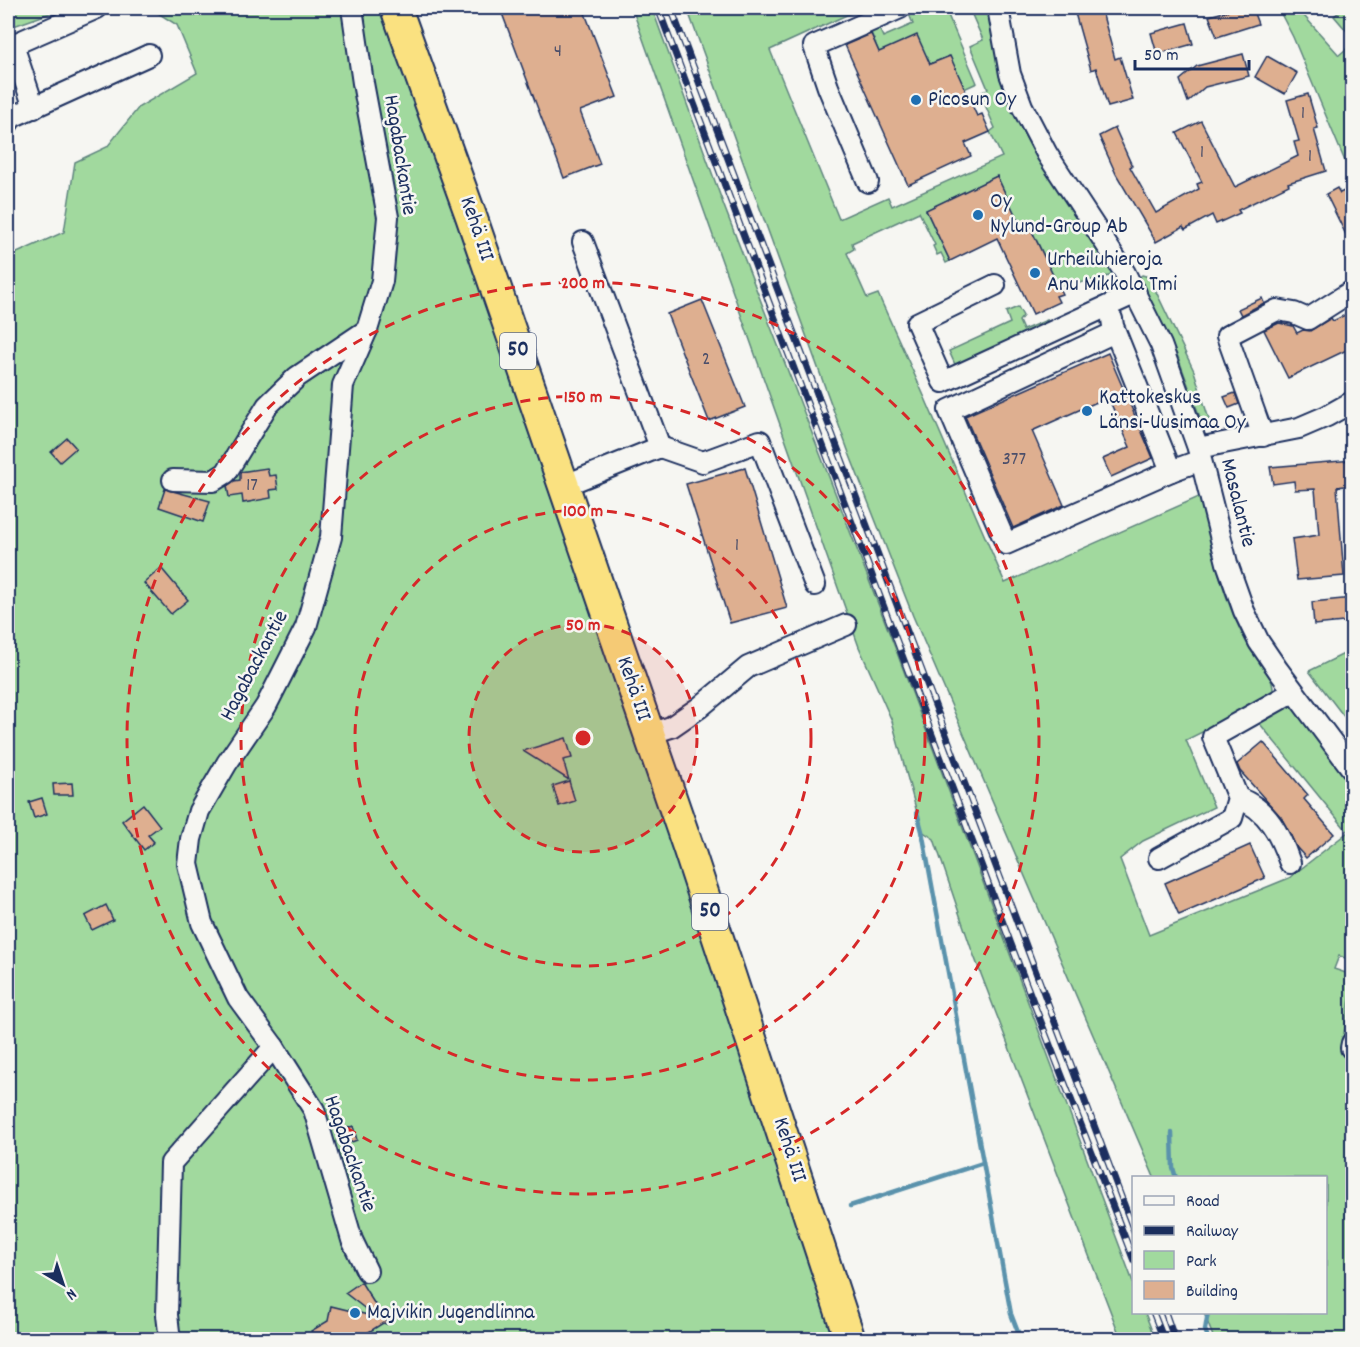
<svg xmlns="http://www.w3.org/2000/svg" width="1360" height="1347" font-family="Dekko,sans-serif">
	<rect width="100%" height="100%" fill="#f6f6f2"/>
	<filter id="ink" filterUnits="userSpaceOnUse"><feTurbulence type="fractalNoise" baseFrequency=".0167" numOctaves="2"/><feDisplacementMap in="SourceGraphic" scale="12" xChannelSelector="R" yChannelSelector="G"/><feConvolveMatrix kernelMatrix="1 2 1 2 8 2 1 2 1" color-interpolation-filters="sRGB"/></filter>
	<g filter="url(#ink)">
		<g fill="#a1d99e" stroke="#5e847e" stroke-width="1.5">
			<path d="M8 8H65L8 28Z"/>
			<path d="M150 8H383L799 1218 835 1339 8 1340V257L64 232 75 162 107 147 139 107 197 73 177 25Z"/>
			<path d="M632 8H652L724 206 896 650 1133 1282 1134 1312 1145 1313 1155 1339H1121L971 948 934 839 922 831 892 721 859 647Z"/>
			<path d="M687 8H862L770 50 839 219 888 197 892 206 1002 157 990 132 995 128 980 93 988 89 970 46 983 40 969 8H988L1003 83 1016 118 1032 149 1114 272 1109 276 1059 288 1028 222 1020 225 997 176 926 210 950 261 946 263 941 253 937 255 933 246 935 245 919 212 852 243 854 249 847 253 867 298 878 294 925 398 1005 583 1201 496C1211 548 1223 602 1250 649 1259 663 1274 675 1273 692L1250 708 1186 740 1214 807 1143 841 1120 859 1149 935 1289 878 1348 832 1256 719 1289 705 1294 707 1352 784V960L1339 956 1334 969 1352 975C1352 1001 1344 1026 1341 1052L1352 1056V1339H1214L1204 1313 1326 1312V1178L1154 1177 913 616 849 453Z"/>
			<path d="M922 8H945L977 83 964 89 949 56 930 64 879 52 870 30 878 26 883 37 913 24 909 14Z"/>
			<path d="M1278 8H1297L1339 55 1352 44V178L1293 37Z"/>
			<path d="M1344 8H1352V37L1334 16Z"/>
			<path d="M1142 275 1149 277 1194 371 1212 429 1202 423 1178 357 1138 278Z"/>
			<path d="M1018 307 1023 316 1019 321 1023 330 1047 320 1046 326 957 369 949 351 1010 323 1006 312Z"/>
			<path d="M1352 650V727L1309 671Z"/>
		</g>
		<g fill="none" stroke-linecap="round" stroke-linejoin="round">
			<g stroke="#5a92ac" stroke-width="4.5">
				<path d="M917 812 922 831 1011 1314 1021 1340"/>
				<path d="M1172 1133 1173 1168 1176 1178"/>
				<path d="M850 1206 983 1163"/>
				<path d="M1208 1312 1205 1330 1209 1340"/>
			</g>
		</g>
		<g fill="#deaf90" stroke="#1b2f5e" stroke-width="1.5">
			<path d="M500 8H583L617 97 580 111 600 164 564 178Z"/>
			<path d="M1093 8H1101L1115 59 1120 57 1133 100 1108 107 1096 68 1091 70 1075 13Z"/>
			<path d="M1238 8H1252L1258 24 1217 37 1209 16Z"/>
			<path d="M1187 23 1193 44 1157 54 1151 33Z"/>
			<path d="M871 34 879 52 917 35 930 64 950 56 977 116 982 114 990 132 965 143 971 156 908 185 845 45Z"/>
			<path d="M1243 54 1249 76 1205 87 1188 102 1180 80 1197 66Z"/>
			<path d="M1267 56 1297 73 1285 94 1255 77Z"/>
			<path d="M1308 94 1318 128 1314 129 1326 171 1288 183 1289 185 1238 210 1240 213 1216 224 1212 215 1185 230 1183 227 1156 242 1116 174 1099 136 1115 128 1132 166 1130 167 1156 213 1199 189 1197 184 1202 182 1177 133 1201 121 1235 187 1298 156 1294 142 1299 141 1287 100Z"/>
			<path d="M997 176 1020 225 1027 221 1062 294 1056 296 1059 302 1033 314 997 238 950 261 926 210Z"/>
			<path d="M1337 188 1340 193 1346 190 1353 203V249L1326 194Z"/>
			<path d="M1262 298 1264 303 1241 315 1238 309Z"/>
			<path d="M702 300 745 407 709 421 667 314Z"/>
			<path d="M1353 311V347L1288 378 1264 330 1279 323 1293 326 1297 333 1303 330 1310 331 1331 318 1333 321Z"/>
			<path d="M1108 353 1153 458 1111 477 1103 459 1130 447 1108 397 1032 431 1064 505 1013 528 965 416Z"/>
			<path d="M1235 393 1239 404 1229 408 1224 397Z"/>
			<path d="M67 438 76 448 60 462 51 452Z"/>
			<path d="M1353 460V485L1337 487 1344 576 1297 580 1292 539 1319 535 1315 489 1295 490 1294 481 1273 484 1270 467Z"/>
			<path d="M267 468 269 476 276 475 278 489 270 490 271 498 243 503 242 495 229 497 227 486 234 481 240 480V472Z"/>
			<path d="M745 468 787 608 730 623 686 484Z"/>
			<path d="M165 489 210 501 203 522 159 507Z"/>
			<path d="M161 568 188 600 171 614 144 583Z"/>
			<path d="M1353 598V621L1314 625 1312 602Z"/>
			<path d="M566 738 572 758 563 760 569 780 523 751Z"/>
			<path d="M1263 742 1308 795 1304 799 1334 834 1306 858 1297 848 1281 817 1240 771 1237 764Z"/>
			<path d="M569 781 575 801 559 806 553 786Z"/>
			<path d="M72 783 73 795H54L53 784Z"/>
			<path d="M42 798 47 814 34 818 29 802Z"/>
			<path d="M143 804 160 826 148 835 154 842 144 850 122 821Z"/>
			<path d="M1250 845 1265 878 1179 915 1165 883Z"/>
			<path d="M106 905 113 920 92 930 85 916Z"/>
			<path d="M353 1126 357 1140 341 1146 337 1132Z"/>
			<path d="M361 1282 384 1319 388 1320 386 1321 387 1324 383 1323 356 1340 332 1336 326 1340H316L311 1331 328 1321 331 1306 376 1317 345 1293Z"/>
		</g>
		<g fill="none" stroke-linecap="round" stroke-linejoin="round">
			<g stroke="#1b2f5e" stroke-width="24">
				<g id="minor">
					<path d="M352 8 363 83 388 217 382 281 367 330 343 385 331 537 306 627 266 706 227 763 199 811 191 839 188 864 202 923 238 998 274 1047 314 1110 352 1240 367 1271"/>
					<path d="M998 8 1010 74 1022 106 1047 154 1125 273 1161 345 1198 448 1227 563 1244 611 1259 642 1278 670 1352 769"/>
					<path d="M13 45 34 108"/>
					<path d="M8 47 97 8"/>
					<path d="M8 123 12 117 149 55"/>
					<path d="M868 182 828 87 814 46 900 8"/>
					<path d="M583 242 660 447"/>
					<path d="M995 285 917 323 943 382 1136 293"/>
					<path d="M1112 319 1113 326 1171 471 1201 460"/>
					<path d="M1115 332 949 410 1006 544 1171 471"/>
					<path d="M1263 436 1227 336 1277 310 1294 313 1308 319 1352 291"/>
					<path d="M660 447 703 462 760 441 815 585"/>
					<path d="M1198 448 1299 428 1327 416 1352 402"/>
					<path d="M173 480 213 481 226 473 267 406 297 377 367 330"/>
					<path d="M563 486 660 447"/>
					<path d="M649 734 671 727 700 707 748 667 846 625"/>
					<path d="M1238 798C1268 809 1280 835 1290 863"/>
					<path d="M1159 858 1232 818 1238 798 1213 737 1293 692"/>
					<path d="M1351 1048 1352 1043"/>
					<path d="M170 1340 167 1315 171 1163 274 1047"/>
				</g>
			</g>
			<g stroke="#1b2f5e" stroke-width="34">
				<path id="highway" d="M396 8 471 216 688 847 850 1340"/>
			</g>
			<use href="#minor" stroke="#f6f6f2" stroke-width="20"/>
			<use href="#highway" stroke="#fae180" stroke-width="30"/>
			<g stroke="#1b2f5e" stroke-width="7">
				<g id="rail">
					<path d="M658 8 1020 968 1134 1261"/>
					<path d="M671 8 1134 1231"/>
					<path d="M1153 1312 1164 1340"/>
					<path d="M1165 1312 1175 1340"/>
				</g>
			</g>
			<use href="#rail" stroke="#f6f6f2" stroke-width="4.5" stroke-dasharray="14" stroke-linecap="butt"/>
		</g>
	</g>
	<circle cx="583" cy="738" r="114" fill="#d62828" fill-opacity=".12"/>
	<g fill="none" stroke="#d62828" stroke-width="3" stroke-dasharray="10 8">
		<circle cx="583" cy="738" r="114"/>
		<circle cx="583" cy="738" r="228"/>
		<circle cx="583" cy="738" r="342"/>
		<circle cx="583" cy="738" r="456"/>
	</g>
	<g fill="#1f6fb2" stroke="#f6f6f2" stroke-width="2">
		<circle cx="916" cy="100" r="6"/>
		<circle cx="978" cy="215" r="6"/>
		<circle cx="1035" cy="273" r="6"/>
		<circle cx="1087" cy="411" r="6"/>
		<circle cx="355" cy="1313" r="6"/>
	</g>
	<g text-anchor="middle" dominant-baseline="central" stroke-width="5" stroke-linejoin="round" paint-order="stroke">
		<g font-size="20" fill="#4c4f6a">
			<text x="558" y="52">4</text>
			<text x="1303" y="114">1</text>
			<text x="1202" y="153">1</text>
			<text x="1310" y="157">1</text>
			<text x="706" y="360">2</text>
			<text x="1014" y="460">377</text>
			<text x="252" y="486">17</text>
			<text x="737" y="546">1</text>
		</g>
		<g fill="#f6f6f2" stroke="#5d6b8a" stroke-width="1.5">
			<rect x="500" y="333" width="36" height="36" rx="4.5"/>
			<rect x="692" y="894" width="36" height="36" rx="4.5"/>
		</g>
		<g font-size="21" font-weight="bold" fill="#1b2f5e">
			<text x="518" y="351">50</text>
			<text x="710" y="912">50</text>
		</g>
		<g font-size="22" fill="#1b2f5e" stroke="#f6f6f2" text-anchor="start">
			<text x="928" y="100">Picosun Oy</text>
			<text x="990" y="202">Oy<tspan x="990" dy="25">Nylund-Group Ab</tspan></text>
			<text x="1047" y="260">Urheiluhieroja<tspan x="1047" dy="25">Anu Mikkola Tmi</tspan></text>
			<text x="1099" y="398">Kattokeskus<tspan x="1099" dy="25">Länsi-Uusimaa Oy</tspan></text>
			<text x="367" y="1313">Majvikin Jugendlinna</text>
		</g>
		<g font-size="22" fill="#1b2f5e" stroke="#f6f6f2">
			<text transform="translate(399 155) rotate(81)">Hagabackantie</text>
			<text transform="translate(476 229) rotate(71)">Kehä III</text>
			<text transform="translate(1237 503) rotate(76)">Masalantie</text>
			<text transform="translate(255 666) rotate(-62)">Hagabackantie</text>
			<text transform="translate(633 689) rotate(71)">Kehä III</text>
			<text transform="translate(789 1150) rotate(72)">Kehä III</text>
			<text transform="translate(349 1154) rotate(71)">Hagabackantie</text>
		</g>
	</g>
	<circle cx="583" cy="738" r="9" fill="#d62828" stroke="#f6f6f2" stroke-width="3"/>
	<g font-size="18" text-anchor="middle" font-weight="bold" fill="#d62828" stroke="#f6f6f2" stroke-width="5" stroke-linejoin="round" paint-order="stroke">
		<text x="583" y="288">200 m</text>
		<text x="583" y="402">150 m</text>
		<text x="583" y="516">100 m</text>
		<text x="583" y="630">50 m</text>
	</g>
	<rect width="1360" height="1347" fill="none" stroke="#f6f6f2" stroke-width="30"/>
	<rect x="15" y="15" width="1330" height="1317" fill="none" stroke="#1b2f5e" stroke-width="2" filter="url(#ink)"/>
	<rect x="1132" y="1176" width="195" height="138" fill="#f6f6f2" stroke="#9ea6b7" stroke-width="1.5"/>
	<rect x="1144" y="1196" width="30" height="9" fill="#f6f6f2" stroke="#9ea6b7" stroke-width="1.5"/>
	<text x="1186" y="1206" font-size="18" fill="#1b2f5e">Road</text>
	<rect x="1144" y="1226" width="30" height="9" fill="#1b2f5e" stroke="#9ea6b7" stroke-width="1.5"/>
	<text x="1186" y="1236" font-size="18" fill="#1b2f5e">Railway</text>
	<rect x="1144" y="1251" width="30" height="18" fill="#a1d99e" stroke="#9ea6b7" stroke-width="1.5"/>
	<text x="1186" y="1266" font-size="18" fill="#1b2f5e">Park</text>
	<rect x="1144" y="1281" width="30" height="18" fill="#deaf90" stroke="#9ea6b7" stroke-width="1.5"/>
	<text x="1186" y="1296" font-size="18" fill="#1b2f5e">Building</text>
	<g transform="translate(63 1284) rotate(141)" stroke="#f6f6f2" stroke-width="4.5" paint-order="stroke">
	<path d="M0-4.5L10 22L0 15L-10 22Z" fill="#1b2f5e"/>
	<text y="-9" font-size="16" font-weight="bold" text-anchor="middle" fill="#1b2f5e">N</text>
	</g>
	<path d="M1135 60v9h114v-9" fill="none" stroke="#1b2f5e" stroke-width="3"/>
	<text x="1144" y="60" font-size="18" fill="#1b2f5e" stroke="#f6f6f2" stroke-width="4.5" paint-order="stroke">50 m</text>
</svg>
